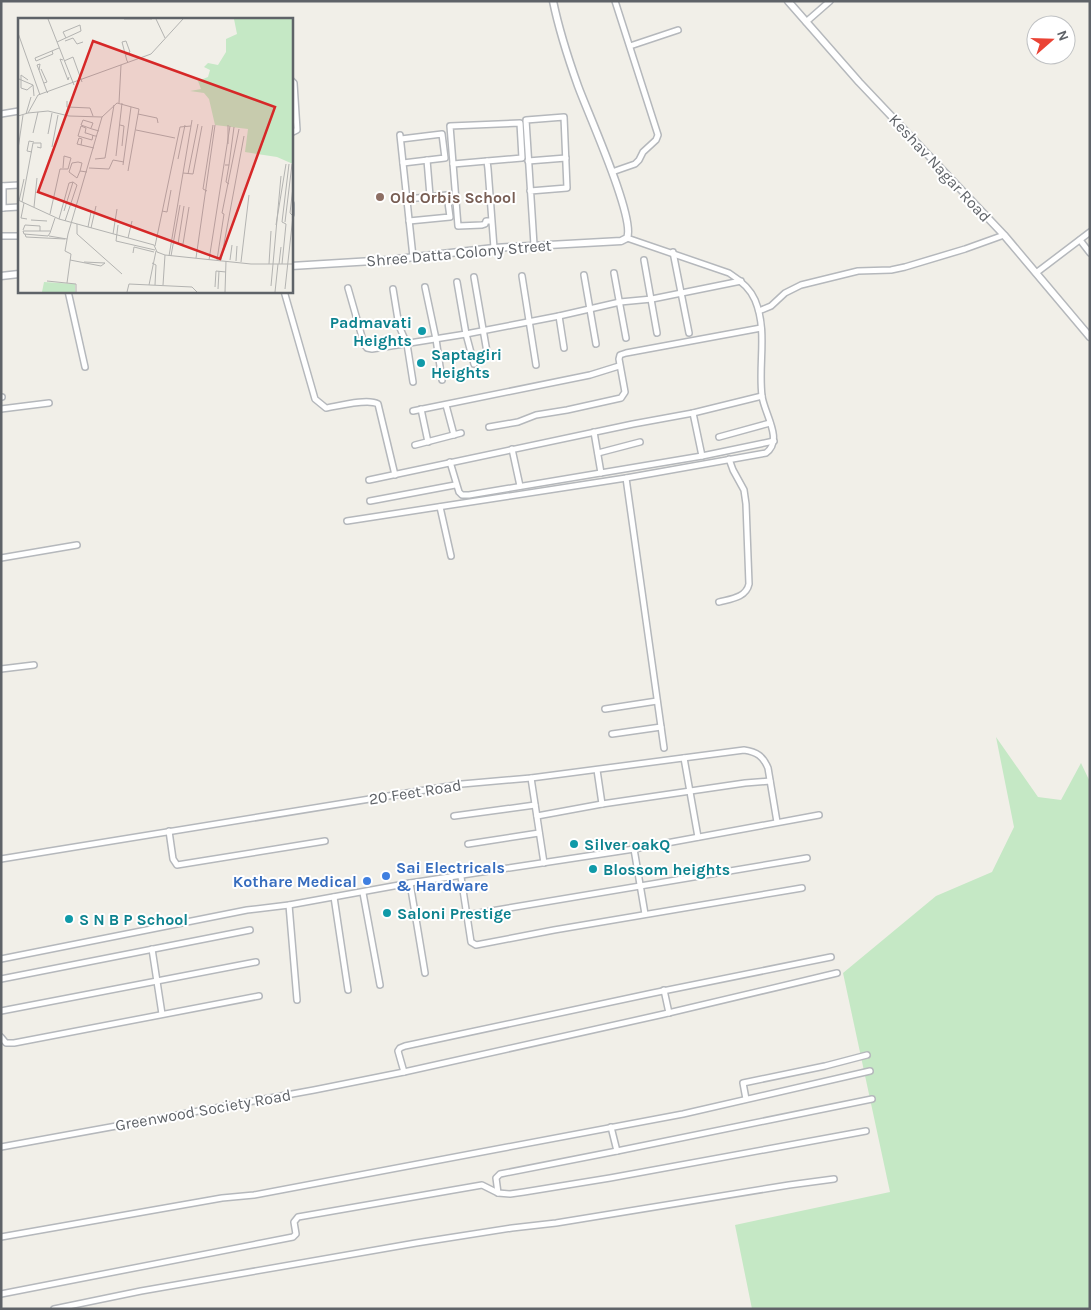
<svg xmlns="http://www.w3.org/2000/svg" width="1091" height="1310" font-family="Karla,sans-serif">
	<rect width="100%" height="100%" fill="#f1efe8"/>
	<path fill="#c5e8c5" d="M996 737 1038 797 1061 800 1081 763 1090 782V1309H752L735 1225 890 1192 843 973 936 896 992 872 1014 827Z"/>
	<g fill="none" stroke-linecap="round" stroke-linejoin="round">
		<g stroke="#b5b8bc" stroke-width="8">
			<g id="minor">
				<path d="M806 22 830 1"/>
				<path d="M630 46 678 30"/>
				<path d="M291 80 294 83 297 130 291 133"/>
				<path d="M1 114 19 111"/>
				<path d="M400 135 413 257"/>
				<path d="M401 139 442 134 445 158 403 163"/>
				<path d="M427 160 430 196"/>
				<path d="M528 161 566 158"/>
				<path d="M453 164 487 161"/>
				<path d="M612 172 635 164 639 160 643 152 656 140 658 135 615 1"/>
				<path d="M1 186 19 185"/>
				<path d="M3 186V208"/>
				<path d="M530 191 567 188 564 117 526 120 534 245"/>
				<path d="M407 199 447 195 450 217 409 221"/>
				<path d="M291 204V214"/>
				<path d="M2 208 19 207"/>
				<path d="M492 221H486L485 224 482 225 458 226 450 126 520 123 522 158 487 161 488 169 494 248"/>
				<path d="M1 236H19"/>
				<path d="M1080 240 1090 253"/>
				<path d="M673 252 689 333"/>
				<path d="M644 260 657 333"/>
				<path d="M614 273 626 338"/>
				<path d="M1036 273 1090 232"/>
				<path d="M584 275 596 344"/>
				<path d="M522 276 536 365"/>
				<path d="M474 277 488 358"/>
				<path d="M457 282 466 334 474 364"/>
				<path d="M425 287 436 339 442 380"/>
				<path d="M348 288 364 344 367 348 372 349 466 334 559 316 620 302 652 299 741 281"/>
				<path d="M393 289 399 326 407 344 413 382"/>
				<path d="M68 291 85 367"/>
				<path d="M284 291 315 399 326 408C338 406 368 398 378 404L395 475"/>
				<path d="M759 311 771 306 785 293 801 285 858 271 891 270 905 267 965 249 1004 235"/>
				<path d="M559 316 564 348"/>
				<path d="M1 397H2"/>
				<path d="M446 405 454 435"/>
				<path d="M1 409 49 403"/>
				<path d="M421 409 428 442"/>
				<path d="M413 411 590 375 619 366"/>
				<path d="M693 413 702 456"/>
				<path d="M489 427 518 422 536 415 567 410 621 398 625 392 619 359 620 355 626 353 761 328"/>
				<path d="M594 432 601 473"/>
				<path d="M719 437 770 423"/>
				<path d="M415 445 461 433"/>
				<path d="M512 449 520 486"/>
				<path d="M598 453 640 442"/>
				<path d="M450 462 459 492 462 495H469L702 456 774 441"/>
				<path d="M626 478 664 748"/>
				<path d="M369 480 633 424 693 413 762 396"/>
				<path d="M370 501 455 485"/>
				<path d="M440 507 451 556"/>
				<path d="M347 521 626 478 766 453C784 440 764 413 762 396 758 364 768 331 755 300 750 288 740 280 729 273L627 238"/>
				<path d="M1 558 77 545"/>
				<path d="M719 602C730 599 746 598 749 584L746 504 744 490 733 470 729 459"/>
				<path d="M1 669 34 665"/>
				<path d="M605 709 657 701"/>
				<path d="M612 734 661 727"/>
				<path d="M684 758 698 837"/>
				<path d="M597 770 602 804"/>
				<path d="M531 778 544 863"/>
				<path d="M454 816 535 805"/>
				<path d="M537 816 602 804 745 783 770 781"/>
				<path d="M169 831 173 859 177 865 325 841"/>
				<path d="M468 844 539 833"/>
				<path d="M634 849 645 914"/>
				<path d="M1 859 462 784 531 778 744 750C757 752 763 756 768 768L777 822"/>
				<path d="M461 877 471 942 476 945 554 930 802 888"/>
				<path d="M410 883 425 973"/>
				<path d="M363 893 380 985"/>
				<path d="M334 897 348 990"/>
				<path d="M289 905 297 1000"/>
				<path d="M467 915 807 858"/>
				<path d="M152 949 162 1014"/>
				<path d="M1 959 247 910 289 905 410 883 634 849 819 815"/>
				<path d="M1 979 250 930"/>
				<path d="M664 990 669 1013"/>
				<path d="M1 1011 256 962"/>
				<path d="M1 1037 6 1043H14L259 996"/>
				<path d="M404 1072 398 1051 400 1048 405 1046 653 993 831 957"/>
				<path d="M746 1099 743 1083 825 1066 867 1055"/>
				<path d="M611 1127 617 1151 872 1099"/>
				<path d="M1 1147 314 1090 404 1072 664 1014 837 973"/>
				<path d="M498 1193 496 1178 500 1174 617 1151"/>
				<path d="M1 1237 222 1198 254 1195 683 1114 870 1071"/>
				<path d="M1 1294 293 1237 296 1234 294 1222 298 1217 482 1185 498 1193 510 1194 524 1192 610 1178 866 1131"/>
				<path d="M54 1309 141 1291 416 1243 512 1228 556 1223 789 1185 834 1179"/>
			</g>
		</g>
		<g stroke="#b5b8bc" stroke-width="9">
			<g id="tertiary">
				<path d="M788 1 859 82 1004 235 1090 337"/>
				<path d="M291 266 389 260 494 248 621 241 627 238C636 219 587 111 578 86 568 58 559 30 553 1"/>
				<path d="M1 276 19 274"/>
			</g>
		</g>
		<use href="#minor" stroke="#fff" stroke-width="5"/>
		<use href="#tertiary" stroke="#fff" stroke-width="6"/>
	</g>
	<circle fill="#8d6e63" stroke="#fff" stroke-width="2" cx="380" cy="197" r="5"/>
	<g fill="#0f9aa8" stroke="#fff" stroke-width="2">
		<circle cx="422" cy="331" r="5"/>
		<circle cx="421" cy="363" r="5"/>
		<circle cx="574" cy="844" r="5"/>
		<circle cx="593" cy="869" r="5"/>
		<circle cx="387" cy="913" r="5"/>
		<circle cx="69" cy="919" r="5"/>
	</g>
	<g fill="#3f7fe0" stroke="#fff" stroke-width="2">
		<circle cx="386" cy="876" r="5"/>
		<circle cx="367" cy="881" r="5"/>
	</g>
	<g text-anchor="middle" dominant-baseline="central" stroke-width="4" stroke-linejoin="round" paint-order="stroke">
		<g font-size="16" fill="#5f6368" stroke="#fff">
			<text transform="translate(940 168) rotate(47)">Keshav Nagar Road</text>
			<text transform="translate(459 253) rotate(-5)">Shree Datta Colony Street</text>
			<text transform="translate(415 792) rotate(-9)">20 Feet Road</text>
			<text transform="translate(203 1110) rotate(-10)">Greenwood Society Road</text>
		</g>
		<g font-size="16" font-weight="bold" fill="#785e54" stroke="#fff" text-anchor="start">
			<text x="390" y="197">Old Orbis School</text>
		</g>
		<g font-size="16" font-weight="bold" fill="#0d838f" stroke="#fff" text-anchor="start">
			<text x="412" y="322" text-anchor="end">Padmavati<tspan x="412" dy="18">Heights</tspan></text>
			<text x="431" y="354">Saptagiri<tspan x="431" dy="18">Heights</tspan></text>
			<text x="584" y="844">Silver oakQ</text>
			<text x="603" y="869">Blossom heights</text>
			<text x="397" y="913">Saloni Prestige</text>
			<text x="79" y="919">S N B P School</text>
		</g>
		<g font-size="16" font-weight="bold" fill="#366cbe" stroke="#fff" text-anchor="start">
			<text x="396" y="867">Sai Electricals<tspan x="396" dy="18">&amp; Hardware</tspan></text>
			<text x="357" y="881" text-anchor="end">Kothare Medical</text>
		</g>
	</g>
	<g transform="translate(18 18)">
		<rect width="275" height="275" fill="#f1efe8"/>
		<path d="M216 1H275V146L259 139 227 134 230 111 197 107 191 81 186 75 172 73 183 71 180 63 190 59 192 52 186 49 190 45 200 47 208 34V21L219 16ZM26 264 57 266V274H24Z" fill="#c5e8c5"/>
		<path fill="none" stroke="#b3b3b1" stroke-width="1" d="M30 1 56 67M106 1H134M138 1 147 20M0 15 22 77M47 23 55 20 59 26 65 24M39 24 63 13 62 7 45 14 48 20M34 33 35 36 18 43 17 40 41 30M108 37 112 34 108 23 104 24 109 43 110 44M45 42 42 41 50 62 51 59M46 43 55 39 64 64M23 51 29 64 26 65M21 52 22 46 19 47 21 52 29 74 30 75M1 61 15 67 16 78M10 62 3 57V70L9 72 15 67M49 83V89L72 90 75 98M101 85 103 47M10 95 30 93 51 98 84 99M8 96 13 79M120 96 139 100 140 105M0 98 10 95 20 77 133 36 165 1M102 107 106 108 104 128M210 107V126M73 110 75 105 65 102 63 107 74 111 81 113M118 112 157 120M15 115 20 94M30 116 34 95M75 117 74 122 60 118 63 108 68 110 67 115H68L77 118H79M59 126 76 130M59 126 61 120 64 121 63 127M34 129 40 97M0 131 5 97M14 134 9 133 11 123 16 124M98 138 104 85M77 141 87 140 96 87M160 141 167 107M105 147 113 89M207 147H211L216 109M71 150 91 151 95 142 106 144M62 153 59 160 51 154 54 145 60 144 64 145 62 153 69 154M165 155 175 156 184 108M170 156 180 106M211 166 208 164 211 147M275 169 272 195 275 198M189 173 185 171 195 107M0 182 41 201 136 227 139 234 147 237 233 246H275M1 183 6 161M4 184 15 125H23V130L19 129M6 185 3 200 9 201M16 189 19 160M46 193 55 164M144 193 149 194 153 172M32 196 42 151H50L53 140 46 138 45 150M41 201 51 165 55 164 59 167 47 203M13 202 29 203M267 204 274 146M59 206V216L104 256M100 207 98 223 137 232M258 207 268 146M70 209 73 194M73 210 78 188M5 212 7 207 22 208V213M32 213H5L6 216 30 218 32 215 37 200M7 216 8 219 47 221M95 216 99 191M31 218 49 221M110 220 114 203M155 225 165 226 171 189M160 226 166 188M137 228 162 109 173 108M115 235 116 229 136 234M151 238 174 102M153 238 162 187M178 240 197 107M52 242 83 248 87 245M191 242 212 108M199 242 206 196 204 195 221 111M203 242 226 118M212 242 214 227M218 243 219 228M66 244 87 245M223 244 231 177M134 245 138 247 137 267M251 246 253 213M255 246 263 158M261 246 263 229M264 246 268 206 264 204 271 146M29 263 58 266V274M49 265 53 236 47 233 50 216 84 99 99 85 121 91 110 153M131 267 138 233M145 267 147 237M253 268 255 246M197 269 198 253 208 254M200 271 201 253M267 271 275 198M109 274 111 266 174 269 179 274M207 274 208 243M257 274 260 246"/>
		<path fill="#d62828" fill-opacity="0.15" stroke="#d62828" stroke-width="2.5" d="M75 23 257 89 202 241 20 174Z"/>
		<rect width="275" height="275" fill="none" stroke="#5f6368" stroke-width="2.5"/>
	</g>
	<rect width="1091" height="1310" fill="none" stroke="#5f6368" stroke-width="5"/>
	<g transform="translate(1051 40) rotate(70)"><circle r="24" fill="#ffffff" stroke="#bfc1c3"/>
	<path d="M0-4L9 19L0 12L-9 19Z" fill="#ea4335"/>
	<text y="-8" font-size="14" font-weight="bold" text-anchor="middle" fill="#5f6368">N</text>
	</g>
</svg>
